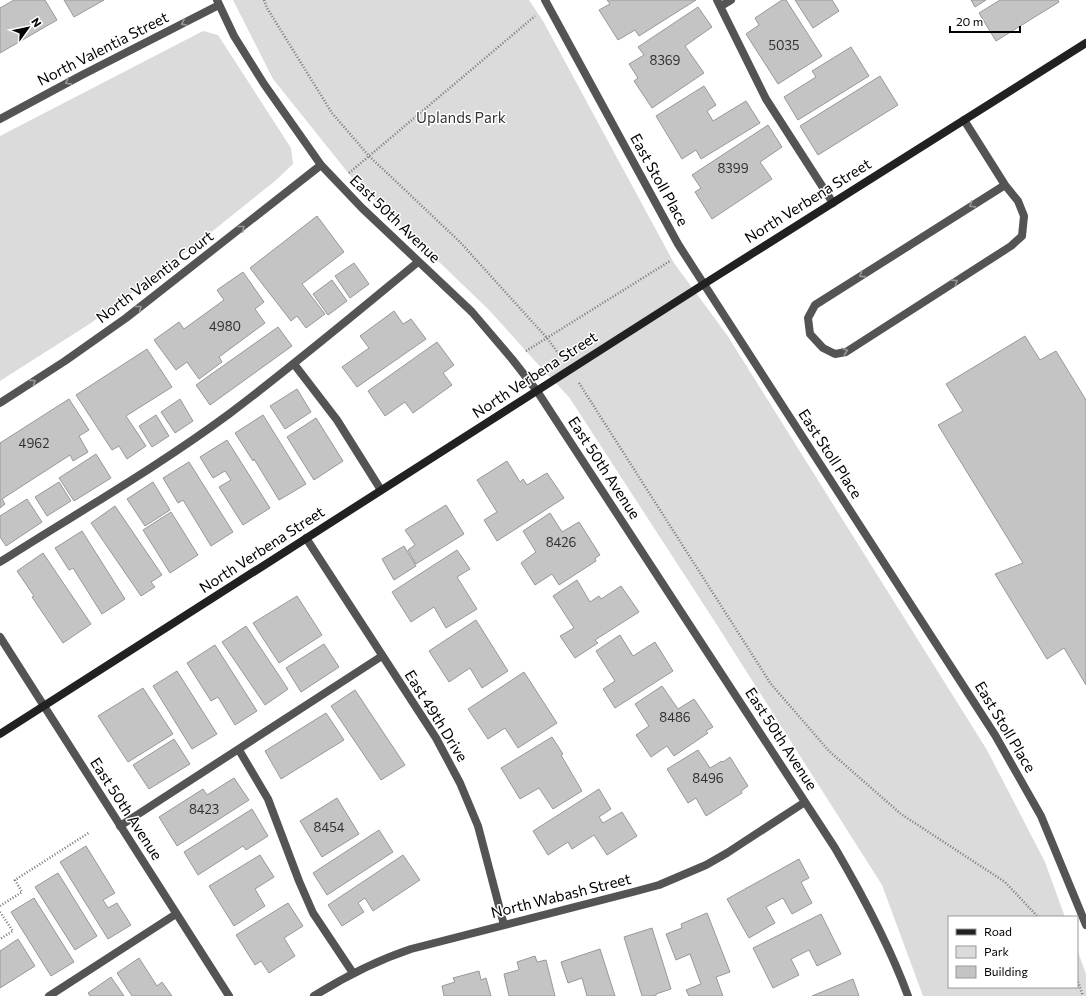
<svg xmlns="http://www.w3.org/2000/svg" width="1086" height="996" font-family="Commissioner,sans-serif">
<rect width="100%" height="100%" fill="#fff"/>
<path fill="#dbdbdb" d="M233 0H529L543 21 674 263 727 335 987 750 1045 862 1065 917H949V987H1077V949L1086 974V996H923L882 885 715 622 569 397 534 360 489 310 353 179 273 79Z
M203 31 218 35 291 148 293 164 275 181 199 242 136 290 91 323 0 381V136Z"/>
<path fill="#c4c4c4" stroke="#989898" d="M14 0H45L57 20 0 53V8Z
M64 0H104L74 17Z
M607 0H696L639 36 635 30 618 40 599 10 610 4Z
M782 0H786L822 56 778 84 746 34 759 25 755 18Z
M795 0H832L839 11 813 28Z
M971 0H986L975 7Z
M1000 0H1058L1059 2 996 41 979 13Z
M698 7 712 27 685 46 704 73 652 108 634 81 638 78 629 64 644 55 638 47Z
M851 47 869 76 798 120 784 97 816 77 812 71Z
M880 76 898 105 818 155 800 126Z
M704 86 716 105 707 111 713 121 746 101 760 123 701 159 696 150 682 159 656 116Z
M768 125 782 147 760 162 772 179 712 219 695 192 701 188 692 175Z
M317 216 344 252 302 284 325 314 306 328 297 316 291 321 250 268Z
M354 263 369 284 350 298 335 276Z
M243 272 264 302 255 309 265 323 219 357 222 362 199 379 187 362 176 370 154 340 179 322 184 329 224 300 217 290Z
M332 280 347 301 328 315 313 294Z
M394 311 403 324 411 319 426 339 357 387 342 367 369 348 360 336Z
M278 327 292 346 210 405 196 385Z
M1025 336 1040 360 1056 351 1086 400V685L1064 648 1047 659 995 574 1023 563 938 425 963 411 946 384Z
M437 342 454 365 443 373 452 385 413 413 405 402 385 416 368 391Z
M147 349 172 387 126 416 146 446 127 459 119 446 112 450 76 395Z
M297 389 311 412 285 429 270 406Z
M69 399 89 430 79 436 88 452 73 461 70 455 2 499 5 504 0 508V443Z
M180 399 193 421 175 433 161 412Z
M156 415 169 436 152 447 139 426Z
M263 415 306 484 279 500 254 459 253 461 235 433Z
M316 418 343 461 314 480 287 437Z
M227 440 270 508 243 525 219 487 231 480 225 471 213 478 200 457Z
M96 454 111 478 74 501 59 478Z
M507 461 520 482 523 479 527 485 547 473 564 498 497 541 484 520 497 512 477 480Z
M189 462 233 532 211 546 183 500 178 503 163 478Z
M59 482 71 501 47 516 35 497Z
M153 482 170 510 145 526 127 499Z
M27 499 42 522 6 546 0 537V516Z
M446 505 464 534 416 564 408 550 415 545 405 530Z
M115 506 162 575 151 582 155 587 141 596 91 523Z
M171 512 198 555 170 573 143 530Z
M550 513 562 532 579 522 600 555 595 558 596 561 559 585 552 574 535 585 521 563 536 552 523 531Z
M82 531 125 599 102 614 73 568 69 570 55 548Z
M404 546 416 566 394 580 382 559Z
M457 550 470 569 457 577 477 609 446 628 434 607 411 622 392 592Z
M43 553 91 624 63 643 32 597 34 596 17 571Z
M577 580 590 602 599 596 601 599 621 586 639 612 595 640 598 643 575 658 560 636 574 628 553 596Z
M297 596 322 635 279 663 253 623Z
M476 620 508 671 482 688 470 668 449 682 429 651Z
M246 626 288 689 265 705 222 642Z
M620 635 633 656 655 642 673 671 615 708 603 689 615 681 596 651Z
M324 644 339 667 301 692 286 668Z
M215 645 257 711 235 725 218 697 211 701 187 663Z
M177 671 217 734 192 749 153 686Z
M524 672 557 723 518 748 505 728 488 739 468 709Z
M662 686 678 709 694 699 713 727 706 731 708 733 674 756 667 746 651 757 636 735 649 726 635 704Z
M143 688 173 734 128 762 98 716Z
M355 690 405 765 381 780 331 706Z
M326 713 344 740 281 779 265 751Z
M552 737 563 754 561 755 582 791 553 809 539 788 520 799 501 768Z
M174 739 190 764 149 789 133 765Z
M698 750 710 768 722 761 723 762 730 757 748 786 741 791 742 793 706 816 696 798 688 803 667 769Z
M234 778 249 800 177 846 159 817 203 789 207 795Z
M599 789 611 809 599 817 603 823 622 812 637 836 607 855 594 835 572 849 568 842 548 855 533 831Z
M337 798 359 834 322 857 300 821Z
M252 809 268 836 246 850 243 846 198 875 184 852Z
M379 830 393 852 327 895 313 873Z
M86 846 115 893 103 900 108 908 117 903 131 925 108 939 60 862Z
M260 855 274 877 255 889 265 906 234 926 209 886Z
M403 855 420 880 373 911 365 898 358 903 364 912 342 926 328 905Z
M799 859 809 878 801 882 812 903 792 914 783 898 766 907 775 923 749 938 727 899Z
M58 873 97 936 75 950 35 887Z
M34 898 74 962 51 976 11 912Z
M288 903 303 926 284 938 295 956 269 973 261 961 255 965 236 935Z
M707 913 730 972 716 977 723 996H689L686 990 701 984 690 954 676 960 666 934 682 928 681 924Z
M821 914 841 954 817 966 809 950 791 959 799 975 773 988 753 948Z
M652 928 671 989 656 994V996H642L624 937Z
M18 939 35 966 0 988V951Z
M600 949 615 996H587L582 978 568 983 561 962Z
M535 956 537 962 546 960 555 996H509L504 974 518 970 519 969 517 962Z
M139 958 157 986 162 982 172 996H132L117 973Z
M479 971 481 980 486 978 491 996H444L442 986 455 982 453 978Z
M111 977 124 996H90L88 993Z
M853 979 859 996H812Z"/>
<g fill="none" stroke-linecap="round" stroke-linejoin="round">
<path stroke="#767676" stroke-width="2.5" stroke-dasharray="1 2" stroke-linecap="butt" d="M264 0 267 8 332 113 369 156 460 242 547 338 561 357
M349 173 535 16
M526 351 670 261
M579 383 771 684 829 751 901 814 1005 882 1038 917
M0 906 22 892 15 880 90 832
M0 912 13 931 0 939
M1077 979 1083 996"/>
<path stroke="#545454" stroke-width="8" d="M717 0 766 99 833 203
M721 6 731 0
M964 120 1005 185 1018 201 1024 216 1022 236 1011 246 846 352 835 354 823 348 810 334 808 318 815 305 1005 185
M294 364 337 420 381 490
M0 562C77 513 156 468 229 414 294 365 356 313 418 262
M239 750 268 799 299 881 313 913 353 973
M120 826 382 656
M49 996 176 914"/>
<path stroke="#545454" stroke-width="8" d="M217 0 234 36 264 84 321 165 362 208 472 312 512 359 537 391 835 848C863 896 889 944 908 996
M545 0 678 244 995 735 1041 816 1086 925
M0 119 82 75 219 5
M0 403 65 361 126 318 321 165
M306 538 436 738 460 783 478 826 504 925
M0 637 229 996
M314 996C346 976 375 961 411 949L633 892 659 885 706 865 727 853 805 802"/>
<path stroke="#212121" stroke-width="8" d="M0 734 704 284 1086 43"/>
</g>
<defs><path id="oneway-chevron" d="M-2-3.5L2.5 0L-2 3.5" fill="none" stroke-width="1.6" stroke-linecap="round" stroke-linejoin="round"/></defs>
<g stroke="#989898">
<use href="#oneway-chevron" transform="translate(184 23) rotate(153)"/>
<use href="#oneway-chevron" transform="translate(68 82) rotate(152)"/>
<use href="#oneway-chevron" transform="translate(972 205) rotate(148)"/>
<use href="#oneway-chevron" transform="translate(242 228) rotate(-38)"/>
<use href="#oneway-chevron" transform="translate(862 275) rotate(148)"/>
<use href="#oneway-chevron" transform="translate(955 282) rotate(-33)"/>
<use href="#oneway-chevron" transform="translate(139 308) rotate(-38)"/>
<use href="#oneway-chevron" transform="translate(845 351) rotate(-18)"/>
<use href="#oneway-chevron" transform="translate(33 382) rotate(-33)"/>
</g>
<g text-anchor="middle" stroke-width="3" stroke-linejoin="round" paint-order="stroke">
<g font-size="13" fill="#313131">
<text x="784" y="50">5035</text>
<text x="665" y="65">8369</text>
<text x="733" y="173">8399</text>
<text x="225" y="331">4980</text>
<text x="34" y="448">4962</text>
<text x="561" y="547">8426</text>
<text x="675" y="722">8486</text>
<text x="708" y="783">8496</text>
<text x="204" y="814">8423</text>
<text x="329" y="832">8454</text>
</g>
<g font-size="15" fill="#000" stroke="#fff">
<text transform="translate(103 49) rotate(-27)" y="5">North Valentia Street</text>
<text transform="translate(659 180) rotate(61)" y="5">East Stoll Place</text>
<text transform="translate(808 201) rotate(-32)" y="5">North Verbena Street</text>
<text transform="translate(395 219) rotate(44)" y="5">East 50th Avenue</text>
<text transform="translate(155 277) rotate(-37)" y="5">North Valentia Court</text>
<text transform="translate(535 375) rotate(-33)" y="5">North Verbena Street</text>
<text transform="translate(830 454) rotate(57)" y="5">East Stoll Place</text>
<text transform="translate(604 468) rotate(57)" y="5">East 50th Avenue</text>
<text transform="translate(262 550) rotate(-33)" y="5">North Verbena Street</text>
<text transform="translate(436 716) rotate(58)" y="5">East 49th Drive</text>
<text transform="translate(1005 727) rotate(59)" y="5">East Stoll Place</text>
<text transform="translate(781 739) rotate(57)" y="5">East 50th Avenue</text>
<text transform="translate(126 809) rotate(57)" y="5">East 50th Avenue</text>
<text transform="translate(561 896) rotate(-14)" y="5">North Wabash Street</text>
</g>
<g font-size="15" fill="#323232" stroke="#fff">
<text x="461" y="123">Uplands Park</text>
</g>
</g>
<rect x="948" y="916" width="130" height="72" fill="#ffffff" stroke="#999999"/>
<rect x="956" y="929" width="20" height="6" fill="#212121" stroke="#999999"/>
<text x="984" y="936" font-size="12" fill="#000000">Road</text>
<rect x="956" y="946" width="20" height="12" fill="#dbdbdb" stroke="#999999"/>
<text x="984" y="956" font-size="12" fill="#000000">Park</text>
<rect x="956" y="966" width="20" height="12" fill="#c4c4c4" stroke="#999999"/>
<text x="984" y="976" font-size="12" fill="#000000">Building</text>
<g transform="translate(28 28) rotate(57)" stroke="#ffffff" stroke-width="3" paint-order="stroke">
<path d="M0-3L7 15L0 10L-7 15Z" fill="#000000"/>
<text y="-6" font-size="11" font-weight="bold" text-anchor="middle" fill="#000000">N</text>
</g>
<path d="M950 26v6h70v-6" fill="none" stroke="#000000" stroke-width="2"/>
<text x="956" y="26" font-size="12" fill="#000000" stroke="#ffffff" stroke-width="3" paint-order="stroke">20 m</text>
</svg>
